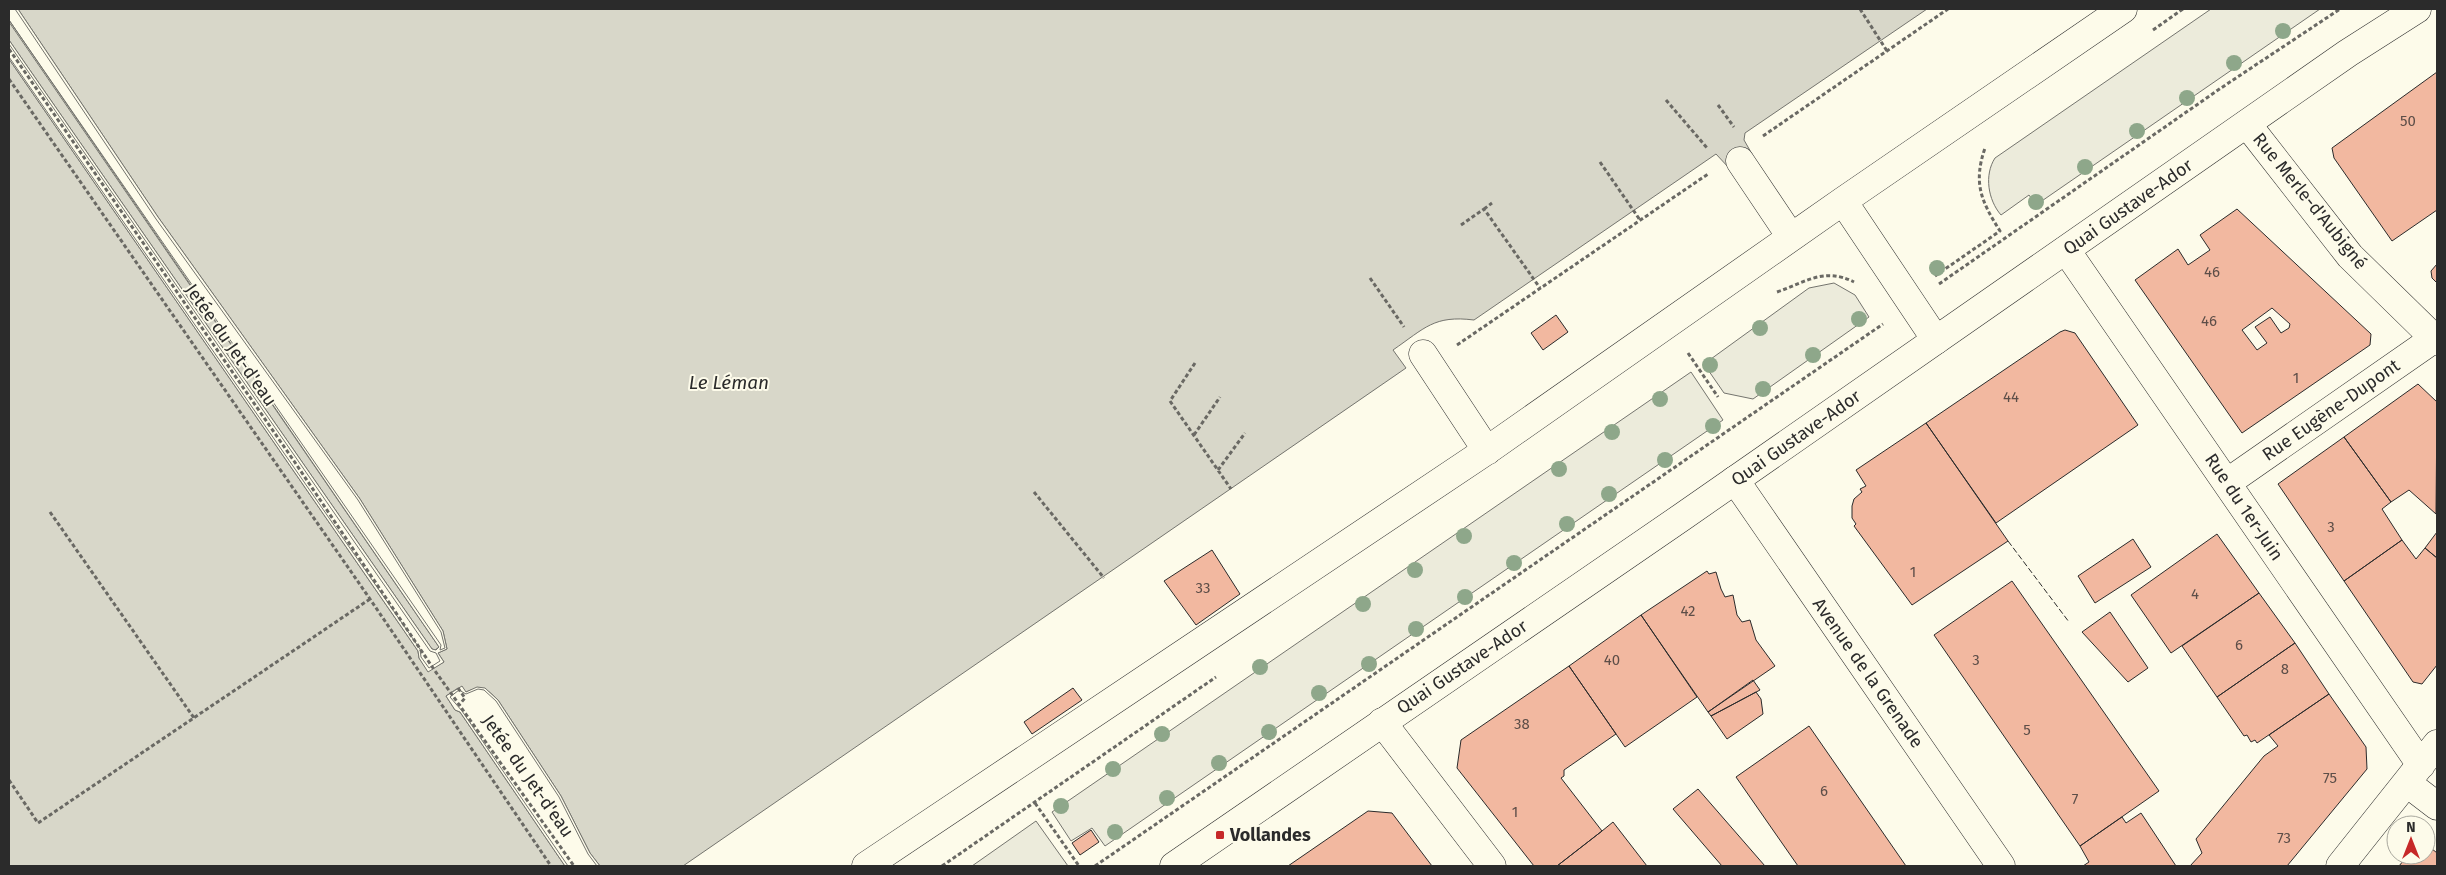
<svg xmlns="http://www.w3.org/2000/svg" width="2446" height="875" font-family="'Fira Sans',sans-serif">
<rect width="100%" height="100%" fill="#fdfbea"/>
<path fill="#ecebdb" stroke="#74746e" d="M2211 9H2320L2036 205 2029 195 2001 215C1988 200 1984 175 1995 158Z
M1834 283 1855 295 1869 317 1753 399 1724 393 1704 364 1809 288Z
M1691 372 1723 420 1105 846 1092 828 1071 841 1052 812Z
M1036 821 1068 866H972Z"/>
<path fill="#d8d7c9" stroke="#74746e" d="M18 9H1927L1745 133 1744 140 1752 154 1729 168 1716 154 1474 320C1434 315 1425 328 1393 350L1406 368 683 866H600L590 853 561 796 498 700C486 688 482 685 466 692L458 688 446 696 455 710 460 712 565 866H9V59L418 651 419 658 428 671 444 662 438 653 447 649 443 631 360 499 158 217Z
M9 22 439 647 435 650 432 649 9 40Z"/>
<path fill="#fdfbea" stroke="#74746e" d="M15 9H18L158 217 360 499 443 631 447 649 438 653 444 662 428 672 419 658 418 651 9 59V57L420 649 421 657 429 668 440 661 436 653 430 651 9 44V40L432 649 436 650 439 647 9 20 441 645 440 650 445 648 441 632 358 500 156 219Z
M462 686 466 692 477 687 485 688 498 700 561 796 590 853 600 866H597L588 854 559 797 496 701 484 690 478 689 466 694 459 690 450 697 462 711 568 866H565L460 712 455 710 446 696Z"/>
<path fill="#f2b8a0" stroke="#2b2b2b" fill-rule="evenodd" d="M2437 72V210L2392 241 2334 158 2332 148Z
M2237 209 2371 334 2370 345 2242 433 2135 280 2178 249 2188 265 2210 250 2200 235ZM2272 308 2290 324 2289 328 2281 333 2270 317 2255 327 2267 343 2257 350 2242 330Z
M2437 264V283L2432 278 2431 271Z
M1556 315 1568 332 1543 350 1531 333Z
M2065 330 2075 333 2077 336 2138 425 1996 523 1926 423 2060 332Z
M2418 384 2437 402 2436 514 2409 490 2391 502 2344 437Z
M1926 423 2008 541 1912 605 1854 526 1856 524 1852 518V506L1854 499 1862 492 1860 489 1866 486 1856 470Z
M2344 437 2391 502 2382 509 2402 540 2344 581 2278 484Z
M2437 532V558L2425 548Z
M2217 534 2259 593 2171 653 2131 595Z
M2133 539 2151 567 2095 603 2078 576Z
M2402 540 2416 559 2425 548 2437 558V665L2422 684 2413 682 2344 581Z
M1212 550 1240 594 1196 625 1164 581Z
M1707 571 1709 574 1716 572 1721 589 1725 597 1733 595 1737 615 1742 622 1750 620 1756 640 1775 666 1708 712 1641 615Z
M2012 581 2159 791 2080 846 1934 635Z
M2259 593 2295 643 2217 697 2182 646Z
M2110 612 2148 668 2128 682 2082 632Z
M1641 615 1697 697 1625 747 1569 666Z
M2295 643 2329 694 2257 743 2255 740 2251 742 2247 735 2244 736 2217 697Z
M1569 666 1616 734 1564 770V776L1561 778 1602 831 1557 866H1534L1457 768 1461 740Z
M1753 680 1760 690 1711 716 1708 712Z
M1073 688 1082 700 1032 734 1024 722Z
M1756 692 1761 699 1763 714 1727 739 1711 716Z
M2329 694 2366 747 2367 769 2287 866H2190L2202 853 2196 839 2264 756 2278 746 2269 735Z
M1809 726 1906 866H1798L1736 777Z
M1698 789 1765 866H1722L1673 809Z
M1368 811 1392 813 1432 866H1288Z
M2141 813 2176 866H2083L2089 862 2080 846 2122 817 2126 823Z
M1613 822 1647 866H1557L1602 831Z
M1091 830 1099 842 1080 855 1072 843Z
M2426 848H2431L2437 853V866H2399L2408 855H2426Z"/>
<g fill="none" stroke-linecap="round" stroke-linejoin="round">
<defs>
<path id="minor" d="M2247 124 2350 256 2437 341
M1740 161 1791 237
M1843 201 1936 340
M2066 250 2421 765
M1423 354 1487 451
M1735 480 2001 866
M2228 482 2435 338
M1382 722 1492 866
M2407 783 2437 806
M866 866 1492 447 1843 201 2123 9
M2340 866 2437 744"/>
<path id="major" d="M1174 866 1682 517 2348 53 2417 9"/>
</defs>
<use href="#minor" stroke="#2b2b2b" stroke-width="29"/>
<use href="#major" stroke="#2b2b2b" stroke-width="29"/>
<path stroke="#6a6964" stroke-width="3" stroke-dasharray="4 2.5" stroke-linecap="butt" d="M1860 9 1887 51
M2153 30 2183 9
M9 49 294 461 433 668 574 866
M9 79 370 599 551 866
M1666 100 1708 149
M1718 105 1734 127
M1763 136 1948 9
M1600 162 1640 220
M1484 209 1492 203
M1461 225 1484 209 1540 288
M1935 276 2000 231C1981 201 1973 183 1985 148
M1370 278 1404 327
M1939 284 2221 88 2340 9
M1777 292C1806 282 1824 267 1854 282
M1457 345 1708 174
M1688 353 1718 397
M1195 363 1170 401 1231 489
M1194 435 1220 397
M1218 470 1245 433
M1034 492 1104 578
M50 512 194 718
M458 688 465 698 459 705
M9 780 38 823 370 599
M1035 803 1079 866
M942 866 1216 677
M1095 866 1883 324"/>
<use href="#minor" stroke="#fdfbea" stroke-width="28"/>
<use href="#major" stroke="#fdfbea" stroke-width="28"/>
<path stroke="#2b2b2b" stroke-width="1" stroke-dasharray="6 2.5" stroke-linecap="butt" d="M2008 541 2069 622"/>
</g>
<g fill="#8ea78a">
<circle cx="2283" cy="31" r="8"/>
<circle cx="2234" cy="63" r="8"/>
<circle cx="2187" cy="98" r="8"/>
<circle cx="2137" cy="131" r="8"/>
<circle cx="2085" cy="167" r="8"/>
<circle cx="2036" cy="202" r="8"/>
<circle cx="1937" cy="268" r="8"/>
<circle cx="1859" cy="319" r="8"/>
<circle cx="1760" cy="328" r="8"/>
<circle cx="1813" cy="355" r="8"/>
<circle cx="1710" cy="365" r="8"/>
<circle cx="1763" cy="389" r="8"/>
<circle cx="1660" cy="399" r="8"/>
<circle cx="1713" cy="426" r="8"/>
<circle cx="1612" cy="432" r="8"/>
<circle cx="1665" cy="460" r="8"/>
<circle cx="1559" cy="469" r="8"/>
<circle cx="1609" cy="494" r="8"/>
<circle cx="1567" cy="524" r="8"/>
<circle cx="1464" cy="536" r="8"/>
<circle cx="1514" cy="563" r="8"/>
<circle cx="1415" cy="570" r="8"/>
<circle cx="1465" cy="597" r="8"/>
<circle cx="1363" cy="604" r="8"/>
<circle cx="1416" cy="629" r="8"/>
<circle cx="1369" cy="664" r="8"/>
<circle cx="1260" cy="667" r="8"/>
<circle cx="1319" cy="693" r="8"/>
<circle cx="1269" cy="732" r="8"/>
<circle cx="1162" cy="734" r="8"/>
<circle cx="1219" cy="763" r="8"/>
<circle cx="1113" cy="769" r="8"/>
<circle cx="1167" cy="798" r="8"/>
<circle cx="1061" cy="806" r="8"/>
<circle cx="1115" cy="832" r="8"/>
</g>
<rect fill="#c62828" stroke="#fdfbea" stroke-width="2" x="1215" y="830" width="10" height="10" rx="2.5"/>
<g text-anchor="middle" stroke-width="4" stroke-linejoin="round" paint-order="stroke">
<g font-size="15" fill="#5d4e48">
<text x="2408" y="126">50</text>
<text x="2212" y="277">46</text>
<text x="2209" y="326">46</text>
<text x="2296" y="383">1</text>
<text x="2011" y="402">44</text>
<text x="2331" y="532">3</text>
<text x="1913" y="577">1</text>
<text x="1203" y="593">33</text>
<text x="2195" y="599">4</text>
<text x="1688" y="616">42</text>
<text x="2239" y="650">6</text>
<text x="1612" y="665">40</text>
<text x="1976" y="665">3</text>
<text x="2285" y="674">8</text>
<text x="1522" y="729">38</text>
<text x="2027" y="735">5</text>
<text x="2330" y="783">75</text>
<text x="1824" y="796">6</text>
<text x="2075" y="804">7</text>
<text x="1515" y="817">1</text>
<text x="2284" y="843">73</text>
</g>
<g font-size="18" fill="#2b2b2b" stroke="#fdfbea">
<text transform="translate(2310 201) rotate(51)" y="6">Rue Merle-d'Aubigné</text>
<text transform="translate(2128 207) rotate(-35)" y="6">Quai Gustave-Ador</text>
<text transform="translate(231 345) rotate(55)" y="6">Jetée du Jet-d'eau</text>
<text transform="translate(2331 410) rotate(-35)" y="6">Rue Eugène-Dupont</text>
<text transform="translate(1796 438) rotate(-35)" y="6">Quai Gustave-Ador</text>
<text transform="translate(2244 507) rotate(56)" y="6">Rue du 1er-Juin</text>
<text transform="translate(1462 667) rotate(-34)" y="6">Quai Gustave-Ador</text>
<text transform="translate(1868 673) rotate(55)" y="6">Avenue de la Grenade</text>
<text transform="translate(528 776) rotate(55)" y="6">Jetée du Jet-d'eau</text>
</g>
<g font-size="18" font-weight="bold" fill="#2b2b2b" stroke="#fdfbea" text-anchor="start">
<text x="1230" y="841">Vollandes</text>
</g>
<g font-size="19" font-style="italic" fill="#2b2b2b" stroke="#fdfbea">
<text x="729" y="389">Le Léman</text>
</g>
</g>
<rect width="2446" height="875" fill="none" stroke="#2b2b2b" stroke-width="20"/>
<g transform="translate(2411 840)"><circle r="24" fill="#fdfbea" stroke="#a9a89e"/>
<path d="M0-4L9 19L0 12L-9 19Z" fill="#c62828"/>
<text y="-8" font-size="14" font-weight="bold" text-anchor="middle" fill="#2b2b2b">N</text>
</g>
</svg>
